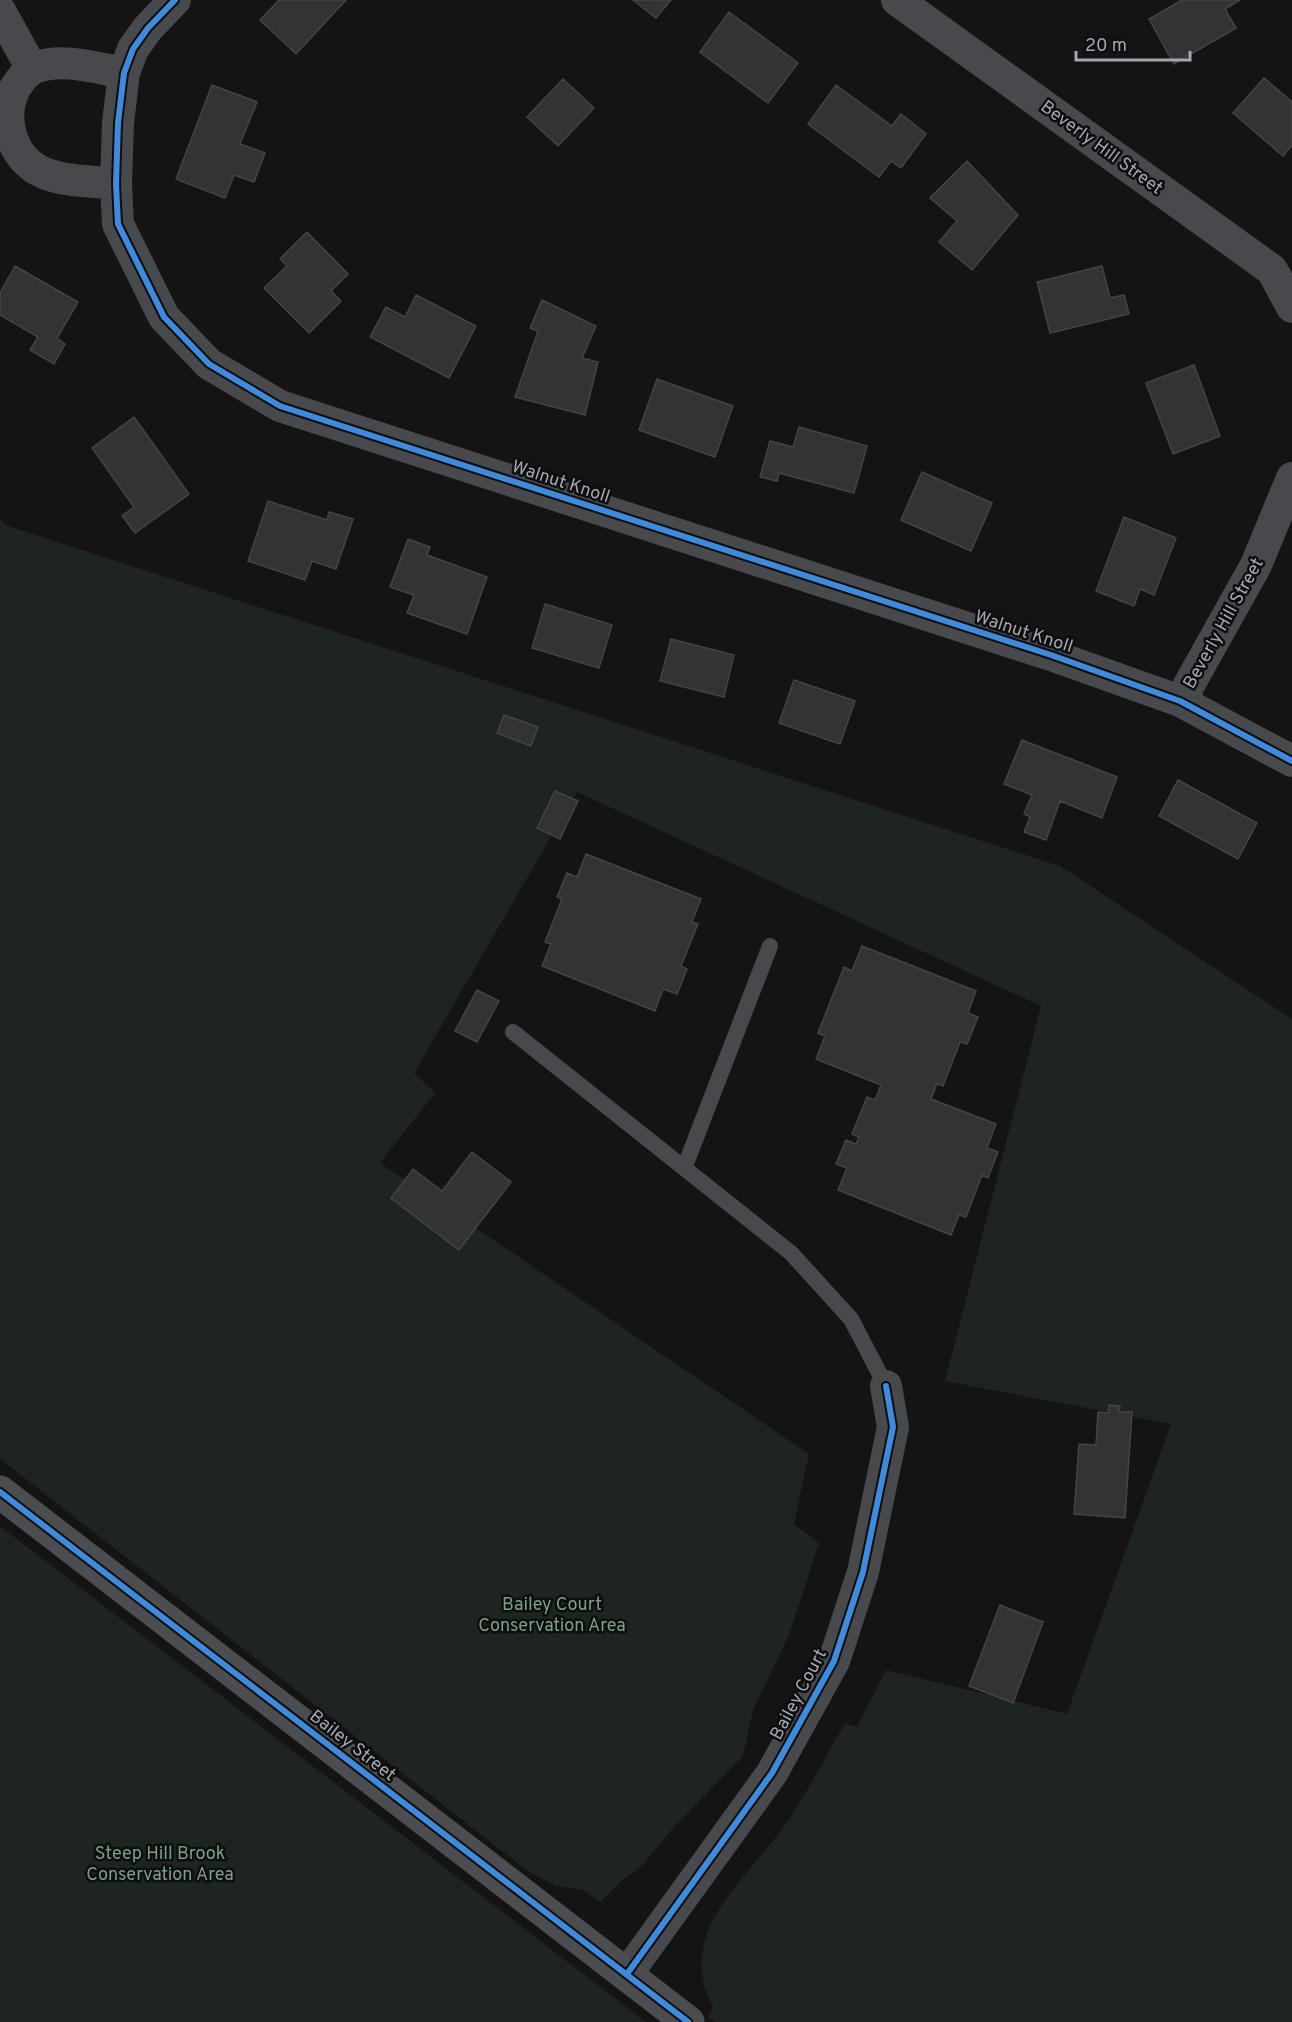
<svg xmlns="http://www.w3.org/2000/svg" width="1292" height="2022" font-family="Overpass,sans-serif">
<rect width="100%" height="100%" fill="#141414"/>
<path fill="#1e241f" d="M0 517 5 525 1060 866 1292 1019V2022H715L708 2017 713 2007C701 1985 698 1961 706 1937 719 1897 761 1859 785 1825 807 1792 826 1757 845 1723L857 1727 886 1670 1067 1714 1171 1424 945 1381 1041 1006 577 792 414 1073 435 1093 380 1163 809 1454 794 1524 819 1543 789 1635 753 1710 743 1756 672 1829 642 1866 622 1880 600 1902 583 1890 556 1886 529 1872 0 1459Z
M0 1526 646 2022H0Z"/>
<path fill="#333335" stroke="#424448" stroke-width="1.5" d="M279 0H346L296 54 260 20Z
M633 0H671L656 18Z
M1182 0H1240L1225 9 1236 28 1174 64 1149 19Z
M729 12 798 63 768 103 700 52Z
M1264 78 1292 102V145L1283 156 1233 113Z
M563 79 594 108 558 146 527 117Z
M212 85 257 102 240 144 265 153 254 182 234 175 225 198 176 179Z
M836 85 892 126 901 114 926 134 901 168 891 161 879 177 808 124Z
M967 161 1018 215 972 270 939 242 957 221 930 198Z
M307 232 348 274 331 291 341 301 309 333 264 288 287 266 280 259Z
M15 266 78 302 57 338 65 344 54 364 30 350 38 337 0 315V293Z
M1102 266 1110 298 1124 295 1129 314 1050 333 1037 282Z
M416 295 476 326 449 378 370 337 386 307 405 317Z
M542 300 596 326 582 358 598 362 585 415 515 397 538 331 530 328Z
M1194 365 1220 436 1173 454 1146 383Z
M657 379 733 406 715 457 639 430Z
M134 417 189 494 135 533 122 516 134 507 92 448Z
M799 427 867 446 854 493 779 473 777 481 760 477 770 441 793 447Z
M922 472 992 503 971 551 901 520Z
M268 501 327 520 329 512 353 519 336 569 312 561 305 580 248 561Z
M1124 517 1176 538 1154 595 1140 589 1134 606 1096 591Z
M408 539 430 547 427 555 487 577 467 634 407 613 414 595 390 587Z
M545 604 612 625 599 668 532 648Z
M671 639 734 655 724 697 660 681Z
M794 680 855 701 840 744 779 723Z
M504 715 538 727 531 746 497 733Z
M1022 740 1117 777 1102 818 1060 801 1046 840 1024 832 1030 817 1024 814 1032 795 1004 784Z
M1178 780 1257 823 1238 859 1159 816Z
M555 791 578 801 560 839 537 828Z
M586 854 701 899 692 922 698 924 681 966 687 969 677 994 663 989 655 1011 542 966 551 944 545 942 562 899 557 897 567 873 577 877Z
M862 946 976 991 968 1013 978 1017 967 1044 960 1042 943 1086 937 1083 931 1099 996 1124 987 1148 998 1152 988 1178 982 1175 966 1217 959 1215 951 1235 838 1190 847 1168 836 1164 846 1140 856 1144 859 1137 852 1134 867 1097 875 1100 881 1085 816 1059 825 1036 818 1033 844 967 852 971Z
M477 990 499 1001 477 1042 455 1031Z
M472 1152 511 1182 459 1250 391 1198 413 1169 442 1191Z
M1109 1405 1120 1406 1119 1412H1132L1125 1518 1074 1514 1079 1444 1096 1445 1098 1412 1108 1413Z
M1000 1605 1043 1622 1013 1703 969 1686Z"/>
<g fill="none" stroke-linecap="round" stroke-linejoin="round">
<path stroke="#48494d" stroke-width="16" d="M513 1032 791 1253 851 1319 886 1386
M685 1166 770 946"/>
<path stroke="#48494d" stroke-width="32" d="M175 0 148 28 133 49 124 73 118 123 116 184 118 224 164 317 209 364 280 406 1051 655 1180 701 1292 761
M897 0 1272 270 1292 307
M0 11 32 69
M116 184C93 181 65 182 44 173 11 159 0 118 15 88 20 80 26 72 34 68 62 57 96 68 124 73
M1180 701 1256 565 1292 478
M627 1974 772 1773 834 1661 863 1572 893 1427 886 1386"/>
<path stroke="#4c4d51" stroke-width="33" d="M0 1492 688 2022"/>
<defs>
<path id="cycleway" d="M175 0 148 28 133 49 124 73 118 123 116 184 118 224 164 317 209 364 280 406 1051 655 1180 701 1292 761
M0 1492 688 2022
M627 1974 772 1773 834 1661 863 1572 893 1427 886 1386"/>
</defs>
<use href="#cycleway" stroke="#0e0e10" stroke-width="10"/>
<use href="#cycleway" stroke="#408adc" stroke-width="6"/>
</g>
<g text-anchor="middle" stroke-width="5" stroke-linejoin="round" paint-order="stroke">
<g font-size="18" fill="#a4a8b5" stroke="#0e0e10">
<text transform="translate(1102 147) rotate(36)" y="6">Beverly Hill Street</text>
<text transform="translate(561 481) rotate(18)" y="6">Walnut Knoll</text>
<text transform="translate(1223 623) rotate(-61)" y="6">Beverly Hill Street</text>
<text transform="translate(1024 631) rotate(18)" y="6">Walnut Knoll</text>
<text transform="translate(798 1694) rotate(-62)" y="6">Bailey Court</text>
<text transform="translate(353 1745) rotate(38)" y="6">Bailey Street</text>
</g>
<g font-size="18" fill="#7ba082" stroke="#0e0e10">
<text x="552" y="1610">Bailey Court<tspan x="552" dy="21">Conservation Area</tspan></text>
<text x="160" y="1859">Steep Hill Brook<tspan x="160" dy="21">Conservation Area</tspan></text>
</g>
</g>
<path d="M1076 51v9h114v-9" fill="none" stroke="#a4a8b5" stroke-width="3"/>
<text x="1085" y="51" font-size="18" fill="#a4a8b5" stroke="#0e0e10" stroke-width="4.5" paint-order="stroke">20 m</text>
</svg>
